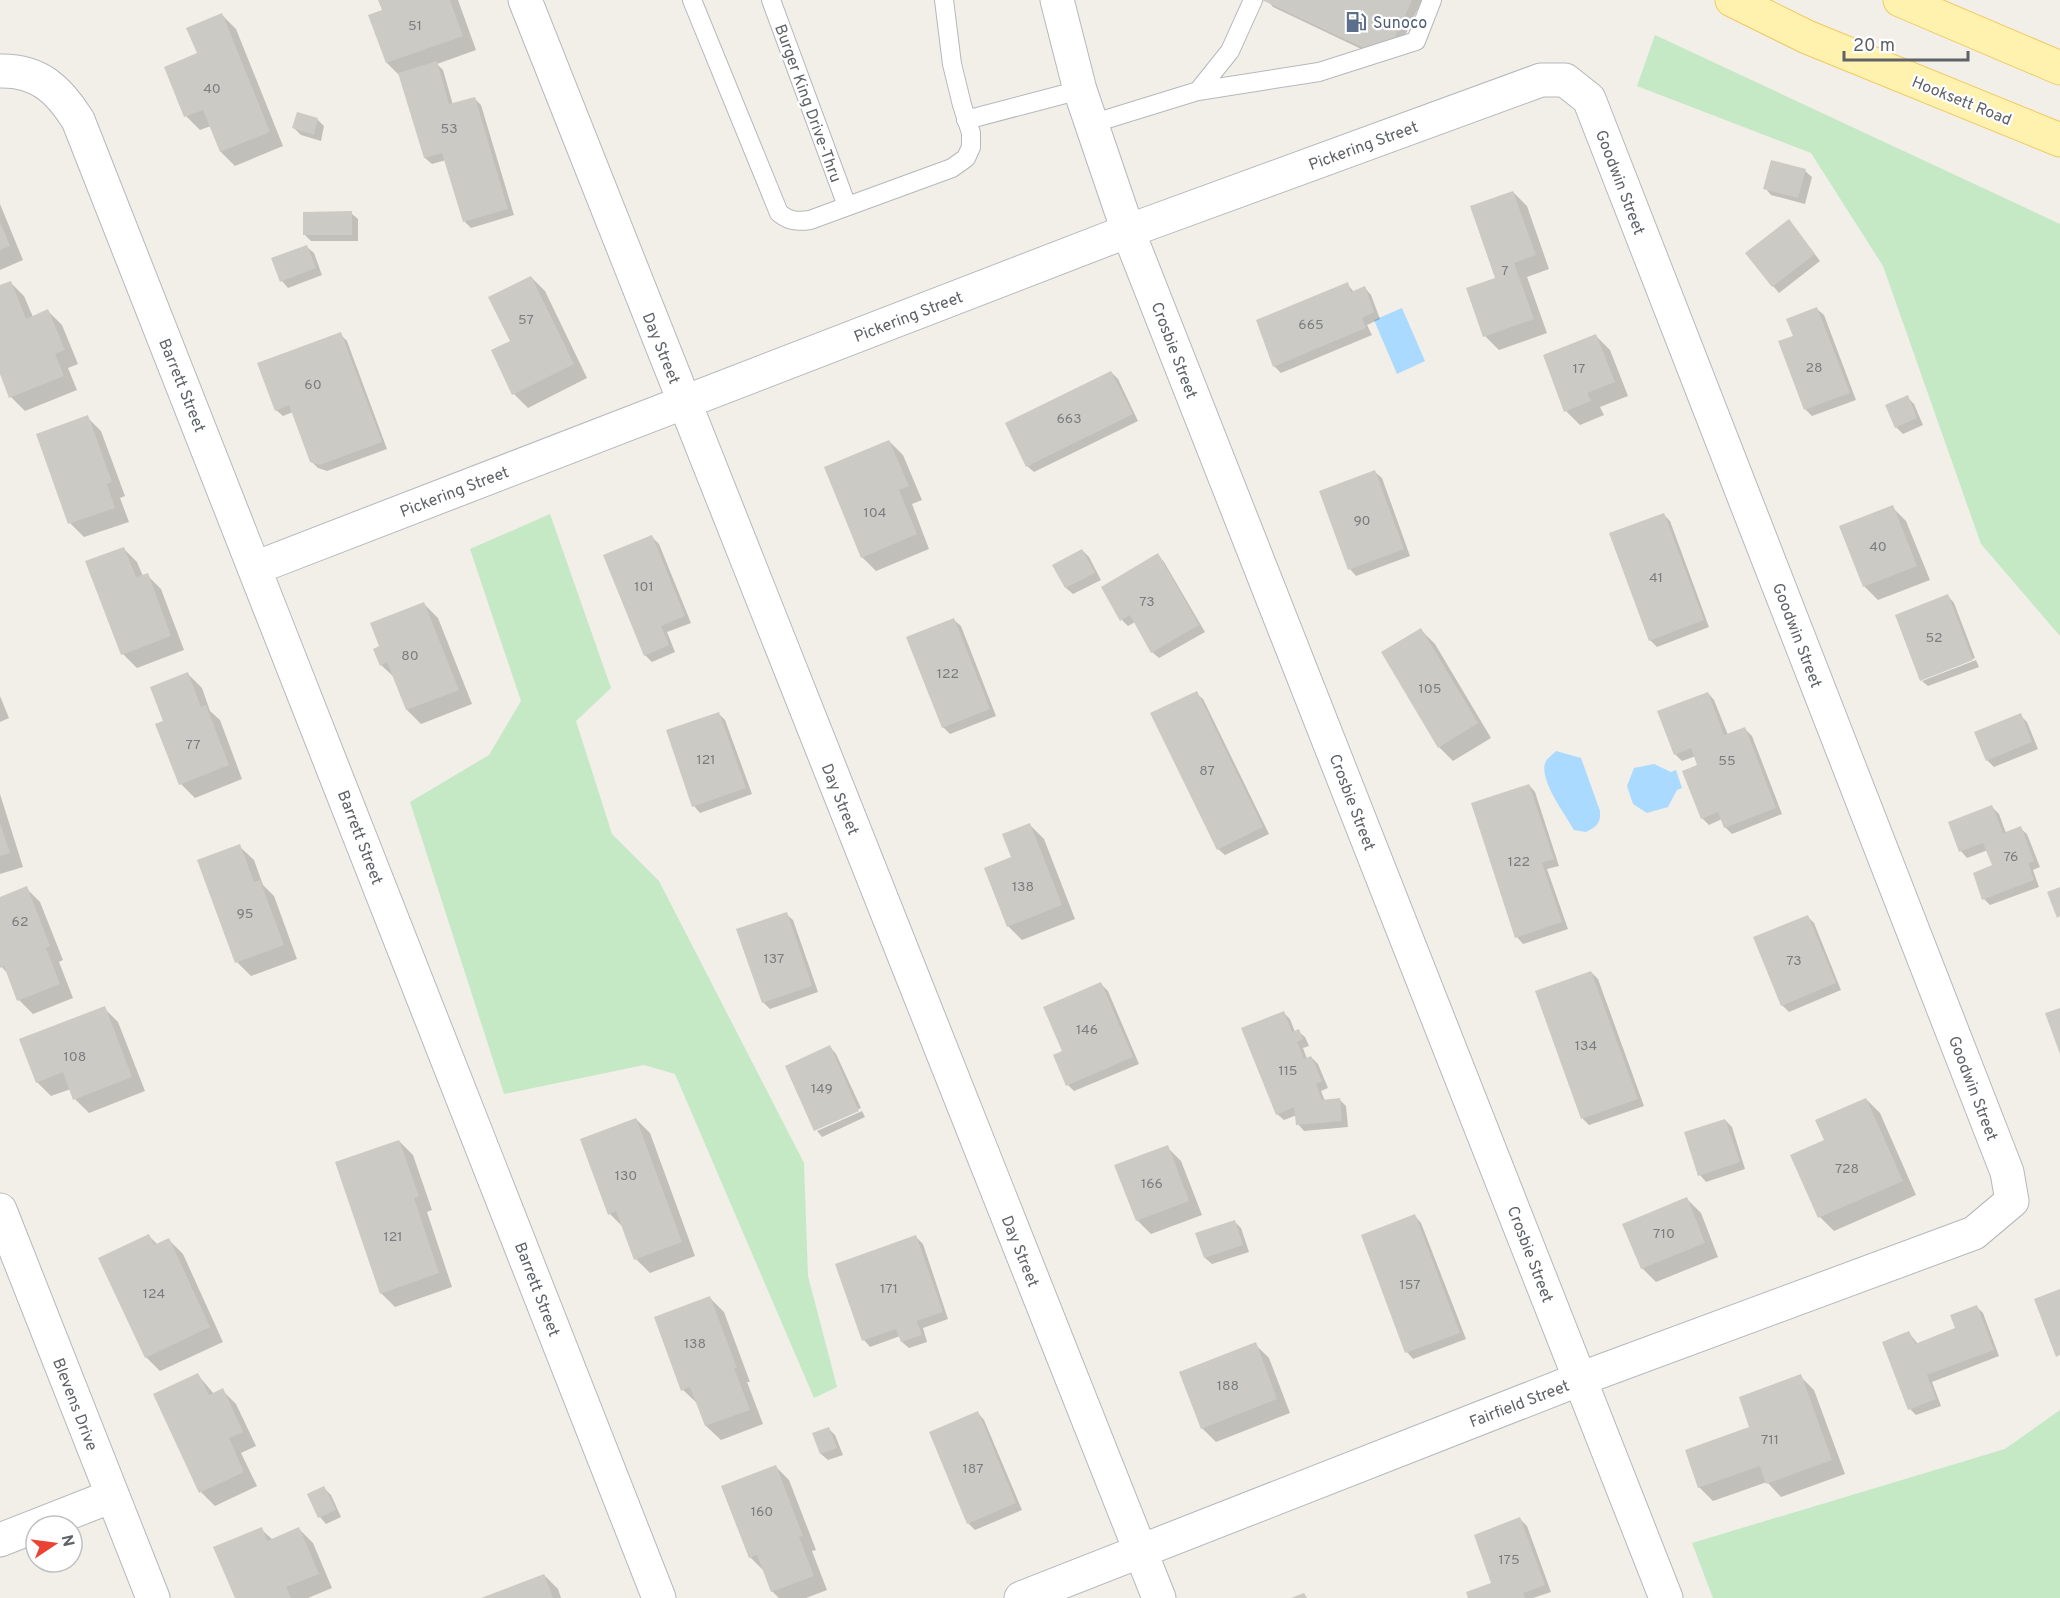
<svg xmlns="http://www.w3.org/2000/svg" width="2060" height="1598" font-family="Overpass,sans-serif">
<rect width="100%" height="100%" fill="#f1efe8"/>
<path fill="#c5e8c5" d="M1655 35 2060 224V636L1981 544 1883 266 1811 153 1637 86Z
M550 514 611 688 576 721 612 834 659 881 804 1163 808 1276 837 1387 814 1398 675 1074 644 1065 504 1094 410 802 489 755 521 701 470 549Z
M2060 1410V1598H1713L1692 1543 2005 1449Z"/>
<path fill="#aadaff" d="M1402 308 1425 361 1397 374 1374 320Z
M1556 751 1581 758 1600 811C1601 824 1596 827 1586 832L1574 830C1566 815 1537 778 1546 761 1548 758 1553 754 1556 751Z
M1654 764 1671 772 1676 770 1682 788 1677 790 1668 807 1647 813 1633 804 1627 786 1634 768Z"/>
<path fill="#0003" d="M380 0H458L476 50 437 64 443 70 453 105 474 98 481 105 514 215 471 228 465 222 446 160 432 164 425 158 401 77 387 63 384 11Z
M1267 0H1422L1398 50 1378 57 1273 7Z
M222 15 236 29 283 146 235 166 221 152 211 126 200 130 186 116 199 54Z
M318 120 324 126 321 141 301 135 294 128Z
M1805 171 1812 177 1805 204 1771 195 1765 188Z
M1513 192 1527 206 1549 269 1527 277 1547 333 1499 350 1485 336Z
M0 204 23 260 0 270Z
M351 213 358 219V241H311L304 234Z
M1795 228 1820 261 1779 293 1773 286Z
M307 247 314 253 322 275 288 288 282 281Z
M531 277 545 291 587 378 528 408 514 394 512 342Z
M10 282 24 296 33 317 48 311 62 325 78 364 68 368 77 390 25 411 11 397 0 370V287Z
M1347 284 1355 293 1365 288 1371 295 1380 319 1367 325 1372 335 1281 373 1274 366Z
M1817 309 1824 315 1856 400 1812 416 1806 410 1780 342 1795 337Z
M340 334 347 341 387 449 327 471 318 468 311 461 293 412 283 416 276 410Z
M1596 336 1610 350 1628 396 1600 407 1604 415 1580 425 1566 411Z
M1111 372 1118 379 1138 421 1034 472 1027 466Z
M1907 397 1914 404 1923 425 1903 434 1896 427Z
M87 417 101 431 125 496 120 498 129 522 84 537 70 523Z
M889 441 903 455 922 500 912 504 929 549 876 571 862 557Z
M1375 472 1382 478 1410 556 1356 576 1350 569Z
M1892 507 1906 521 1930 580 1878 600 1864 586Z
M1664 515 1670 521 1709 627 1657 647 1650 640Z
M652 537 659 544 691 623 667 632 675 652 652 662 645 655Z
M123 548 137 562 143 576 147 575 161 589 184 650 137 668 123 654Z
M1082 550 1089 557 1101 580 1073 594 1066 588Z
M1158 555 1164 562 1205 632 1159 658 1152 652 1135 622 1128 626 1122 620Z
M1948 596 1954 603 1975 658 1922 678V681L1921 680Z
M424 604 438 618 472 704 421 724 407 710 395 678 381 665V647Z
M954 620 961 626 996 716 950 734 943 727 908 638Z
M1421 630 1435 644 1491 738 1453 761 1439 747Z
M1976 660 1979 667 1928 686 1922 681Z
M188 674 202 688 210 711 220 720 242 779 195 798 181 784 165 722Z
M1196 693 1203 699 1269 834 1225 855 1218 849Z
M1708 693 1714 700 1728 735 1745 729 1752 736 1782 814 1732 834 1725 827 1722 819 1709 825 1702 818 1699 765 1696 756 1682 761 1675 754Z
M0 696 9 718 0 722Z
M719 714 725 720 752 794 700 813 694 806Z
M2020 715 2027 722 2038 749 1994 767 1987 760Z
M1529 785 1535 792 1559 866 1547 869 1568 929 1523 944 1517 937Z
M0 794 23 867 0 874Z
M1992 807 1999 814 2006 833 2020 828 2027 834 2040 867 2033 870 2039 887 1990 905 1984 899 1994 866 1988 850 1967 858 1961 851Z
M1030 825 1044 839 1075 919 1022 940 1008 926 1013 858Z
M239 846 254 860 263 885 274 896 297 959 251 976 237 962Z
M26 888 40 902 63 960 59 962 73 998 33 1014 19 1000 9 975 0 965V898Z
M786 914 793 920 818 992 770 1009 763 1002Z
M1807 916 1814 923 1841 990 1789 1012 1782 1005Z
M1591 972 1598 979 1644 1106 1589 1125 1583 1119 1537 992Z
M1101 984 1108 991 1139 1064 1074 1091 1068 1085 1064 1052Z
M104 1008 118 1022 145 1091 89 1113 75 1099 71 1089 51 1096 37 1082Z
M1283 1012 1290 1019 1295 1032 1298 1031 1305 1037 1309 1046 1303 1048 1307 1059 1311 1057 1318 1064 1328 1088 1321 1091 1325 1101 1340 1100 1346 1106 1348 1127 1304 1131 1298 1124 1297 1115 1284 1120 1277 1114Z
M830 1047 836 1054 861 1108 816 1128V1131V1130Z
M1866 1099 1880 1113 1916 1195 1834 1231 1820 1217 1792 1155 1826 1141Z
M862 1111 865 1117 822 1137 817 1131Z
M636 1119 650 1133 695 1256 650 1273 636 1259 624 1228 610 1214Z
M1725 1120 1732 1127 1745 1169 1706 1182 1700 1175Z
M399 1141 413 1155 432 1210 427 1212 452 1287 395 1307 381 1293Z
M1167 1147 1181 1161 1202 1215 1151 1234 1137 1220Z
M1687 1199 1701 1213 1718 1257 1656 1282 1642 1268Z
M1415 1216 1421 1223 1466 1339 1413 1359 1407 1352Z
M1234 1221 1241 1228 1249 1252 1212 1264 1205 1258Z
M149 1236 158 1245 169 1240 183 1254 223 1342 160 1371 146 1357Z
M916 1237 923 1244 948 1319 923 1328 927 1342 909 1348 902 1342 900 1336 870 1347 864 1340Z
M710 1298 724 1312 750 1382H747L763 1424 721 1440 706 1426 698 1404 683 1390Z
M1977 1307 1983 1313 1999 1356 1932 1382 1941 1406 1916 1415 1910 1409 1909 1333 1918 1344 1957 1329Z
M1255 1344 1269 1358 1290 1413 1216 1442 1202 1428Z
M198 1375 214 1394 222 1390 236 1404 256 1446 241 1453 257 1486 215 1506 201 1492Z
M1800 1376 1814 1390 1845 1474 1781 1497 1767 1482 1713 1501 1699 1487Z
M978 1413 984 1420 1022 1510 975 1530 968 1523Z
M829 1429 835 1435 843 1455 828 1460 821 1454 814 1434Z
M775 1466 789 1480 816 1550 812 1551 827 1590 806 1598H779L772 1591 765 1572 750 1557Z
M324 1488 331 1495 341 1517 326 1524 320 1517 309 1495Z
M1520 1519 1527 1526 1551 1592 1533 1598H1470L1493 1584Z
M261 1529 273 1540 299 1529 313 1543 332 1588 308 1598H236Z
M544 1575 558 1589 561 1598H485Z"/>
<path fill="#cccac5" d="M378 0H450L463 36 386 63 368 15 382 10Z
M1262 0H1412L1392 44 1370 51Z
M222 13 270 132 220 152 203 110 184 117 164 67 197 53 186 28Z
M437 61 449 104 475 97 508 209 463 222 442 153 424 158 398 73Z
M297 112 318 118 314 135 292 128Z
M1771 160 1806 169 1798 198 1763 189Z
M1513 191 1536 255 1514 263 1534 319 1483 337 1466 288 1495 278 1470 206Z
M352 211V235H303V212Z
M1789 219 1815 254 1772 287 1745 253Z
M0 222 10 246 0 250Z
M307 245 316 268 280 282 271 258Z
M531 276 574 364 512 395 491 350 510 341 488 297Z
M11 281 26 319 48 309 65 350 55 354 64 376 9 398 0 374V285Z
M1348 282 1351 292 1365 286 1374 312 1362 318 1366 328 1273 367 1256 320Z
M1817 307 1850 393 1804 410 1778 341 1793 336 1786 319Z
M341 332 382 442 320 465 310 462 289 405 275 411 257 363Z
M1596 334 1615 382 1587 393 1591 401 1564 412 1543 355Z
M1111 371 1133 414 1026 467 1005 423Z
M1908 395 1917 418 1895 428 1885 405Z
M88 415 112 482 107 484 115 508 68 524 36 434Z
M889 440 909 486 899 490 917 534 861 558 824 467Z
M1375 470 1404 549 1348 570 1319 491Z
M1893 505 1917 566 1863 587 1839 526Z
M1664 513 1704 620 1649 641 1609 533Z
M652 535 685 616 661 626 669 645 644 656 603 555Z
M124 547 136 577 148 573 171 636 121 655 85 561Z
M1082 549 1095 573 1065 588 1052 565Z
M1158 553 1199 625 1151 653 1130 615 1120 621 1101 587Z
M1948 594 1973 660 1920 681 1895 615Z
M424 602 459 690 406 710 387 662 380 666 373 649 379 646 370 623Z
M954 618 990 709 942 728 906 637Z
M1421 628 1478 723 1438 748 1381 652Z
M188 672 201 707 206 705 229 765 179 785 155 724 163 721 150 687Z
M1197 691 1263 827 1217 850 1150 713Z
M1708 692 1724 735 1745 727 1776 808 1724 828 1718 812 1701 819 1682 771 1697 765 1691 748 1674 755 1657 711Z
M719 712 746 788 692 807 666 730Z
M2021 713 2032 742 1986 761 1974 732Z
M1529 784 1554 859 1542 863 1562 922 1515 938 1471 803Z
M1992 805 2003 833 2021 826 2034 861 2028 863 2034 880 1982 900 1973 873 1992 865 1983 843 1959 852 1948 822Z
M0 823 10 853 0 856Z
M1030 823 1062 905 1007 927 984 868 1011 857 1002 834Z
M240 844 254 882 260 880 284 945 235 963 197 860Z
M27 886 50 946 46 948 60 984 17 1001 4 966 0 968V897Z
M2060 887V916L2057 918 2047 892Z
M787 912 812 986 762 1003 736 929Z
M1808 915 1836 983 1781 1006 1753 937Z
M1591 971 1638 1099 1581 1119 1535 991Z
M1101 982 1133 1057 1066 1086 1053 1055 1062 1051 1043 1007Z
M105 1006 132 1077 73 1100 63 1072 36 1083 19 1039Z
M2060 1008V1054L2045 1013Z
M1284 1011 1292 1032 1299 1029 1303 1039 1297 1042 1304 1059 1311 1056 1322 1081 1316 1084 1322 1100 1340 1098 1342 1121 1296 1125 1294 1107 1276 1115 1241 1028Z
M830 1045 859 1111 814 1131 785 1066Z
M1866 1098 1903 1181 1818 1218 1790 1155 1824 1140 1815 1120Z
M636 1118 682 1242 634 1260 616 1211 608 1215 580 1139Z
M1725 1119 1740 1162 1698 1176 1684 1132Z
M399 1140 419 1196 414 1198 439 1273 380 1294 335 1162Z
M1168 1145 1189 1201 1136 1221 1114 1165Z
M1687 1197 1705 1243 1641 1269 1622 1224Z
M1415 1214 1460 1333 1405 1353 1361 1235Z
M1235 1220 1243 1245 1204 1258 1195 1233Z
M149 1234 154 1245 169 1238 210 1327 145 1358 98 1258Z
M916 1235 943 1312 917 1321 922 1335 901 1342 896 1329 862 1341 835 1264Z
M2060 1289V1355L2056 1357 2034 1299Z
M710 1296 737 1368H734L750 1410 705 1426 690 1387 681 1391 654 1317Z
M1977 1305 1994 1350 1927 1375 1936 1399 1908 1410 1882 1342 1909 1331 1915 1344 1955 1328 1950 1315Z
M1256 1342 1277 1399 1201 1429 1179 1372Z
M198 1373 209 1395 223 1388 243 1432 229 1438 244 1472 199 1493 153 1394Z
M1801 1374 1832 1460 1766 1484 1760 1466 1698 1488 1685 1450 1749 1427 1739 1397Z
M978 1411 1016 1503 967 1524 929 1432Z
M829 1427 837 1448 820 1454 812 1433Z
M776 1465 803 1536 799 1537 814 1576 771 1592 757 1555 749 1558 721 1486Z
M324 1486 336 1510 318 1518 307 1494Z
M1520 1517 1545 1585 1523 1593 1525 1598H1468L1466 1592 1491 1583 1474 1535Z
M262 1527 267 1541 299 1527 319 1574 286 1587 291 1598H235L213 1547Z
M544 1574 553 1598H481Z
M1304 1593 1307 1598H1291Z"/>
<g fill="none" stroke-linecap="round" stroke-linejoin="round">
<defs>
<path id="service" d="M692 0 779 213C789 221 797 222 810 220L952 168 966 158 971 147V133L962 105 952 64 944 0
M771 0 847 206
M1198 91 1319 72 1416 41 1432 0
M966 120 1080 90
M1091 124 1198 91 1230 51 1253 0"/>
<path id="minor" d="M525 0 1159 1598
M1057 0 1080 90 1128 231 1666 1598
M0 71C39 70 59 90 78 120L659 1598
M255 568 1128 231 1541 80H1565L1589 99 2007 1172 2012 1201 1974 1233 1580 1379 1021 1598
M0 1210 153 1598
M0 1540 112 1496"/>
<path id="primary" d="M1732 0 1807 37 2060 140
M1900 0 2060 68"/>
</defs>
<use href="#service" stroke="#b5b8bc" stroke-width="20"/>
<use href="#minor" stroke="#b5b8bc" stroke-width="35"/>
<use href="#primary" stroke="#f2c960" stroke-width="35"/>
<use href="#service" stroke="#fff" stroke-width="18"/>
<use href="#minor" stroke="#fff" stroke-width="33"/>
<use href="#primary" stroke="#fff2af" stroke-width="33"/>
</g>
<defs>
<symbol id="fuel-bare" viewBox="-9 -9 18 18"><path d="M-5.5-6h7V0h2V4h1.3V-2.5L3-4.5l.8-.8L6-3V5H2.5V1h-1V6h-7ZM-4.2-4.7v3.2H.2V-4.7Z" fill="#5c6f8a" stroke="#fff" stroke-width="2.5" paint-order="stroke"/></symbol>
</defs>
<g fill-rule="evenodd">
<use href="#fuel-bare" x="1341" y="7" width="30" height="30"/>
</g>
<g text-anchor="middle" stroke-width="4.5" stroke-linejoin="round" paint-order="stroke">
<g font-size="14" fill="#7a7d7f">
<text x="415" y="30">51</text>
<text x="212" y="93">40</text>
<text x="449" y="133">53</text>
<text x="1505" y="275">7</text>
<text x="526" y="324">57</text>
<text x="1311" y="329">665</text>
<text x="1814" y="372">28</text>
<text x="1579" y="373">17</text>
<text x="313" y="389">60</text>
<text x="1069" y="423">663</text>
<text x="875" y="517">104</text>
<text x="1362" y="525">90</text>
<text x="1878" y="551">40</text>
<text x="1656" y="582">41</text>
<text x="644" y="591">101</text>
<text x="1147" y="606">73</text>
<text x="1934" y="642">52</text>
<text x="410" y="660">80</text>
<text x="948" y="678">122</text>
<text x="1430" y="693">105</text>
<text x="193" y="749">77</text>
<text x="706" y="764">121</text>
<text x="1727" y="765">55</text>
<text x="1207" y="775">87</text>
<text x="2011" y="861">76</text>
<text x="1519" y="866">122</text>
<text x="1023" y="891">138</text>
<text x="245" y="918">95</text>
<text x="20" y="926">62</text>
<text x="774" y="963">137</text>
<text x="1794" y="965">73</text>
<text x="1087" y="1034">146</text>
<text x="1586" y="1050">134</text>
<text x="75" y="1061">108</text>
<text x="1288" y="1075">115</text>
<text x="822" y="1093">149</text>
<text x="1847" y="1173">728</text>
<text x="626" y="1180">130</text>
<text x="1152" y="1188">166</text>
<text x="1664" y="1238">710</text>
<text x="393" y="1241">121</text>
<text x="1410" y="1289">157</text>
<text x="889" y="1293">171</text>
<text x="154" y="1298">124</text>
<text x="695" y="1348">138</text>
<text x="1228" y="1390">188</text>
<text x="1770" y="1444">711</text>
<text x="973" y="1473">187</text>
<text x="762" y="1516">160</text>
<text x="1509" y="1564">175</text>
</g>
<g font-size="16" fill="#4e5e75" stroke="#fff" text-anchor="start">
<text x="1373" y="28">Sunoco</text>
</g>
<g font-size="16" fill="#5f6368" stroke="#fff">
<text transform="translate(1962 100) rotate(22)" y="6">Hooksett Road</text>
<text transform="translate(809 103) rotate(70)" y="6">Burger King Drive-Thru</text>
<text transform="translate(1363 145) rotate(-20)" y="6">Pickering Street</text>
<text transform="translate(1621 182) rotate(69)" y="6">Goodwin Street</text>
<text transform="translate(908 316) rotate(-21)" y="6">Pickering Street</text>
<text transform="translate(662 348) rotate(68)" y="6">Day Street</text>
<text transform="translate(1175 350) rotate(69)" y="6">Crosbie Street</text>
<text transform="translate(183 385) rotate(68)" y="6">Barrett Street</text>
<text transform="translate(454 491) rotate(-21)" y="6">Pickering Street</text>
<text transform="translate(1798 635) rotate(69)" y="6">Goodwin Street</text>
<text transform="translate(841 799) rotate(68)" y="6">Day Street</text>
<text transform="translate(1353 802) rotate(69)" y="6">Crosbie Street</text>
<text transform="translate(361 837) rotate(69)" y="6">Barrett Street</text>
<text transform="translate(1974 1088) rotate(69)" y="6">Goodwin Street</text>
<text transform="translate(1021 1251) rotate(68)" y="6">Day Street</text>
<text transform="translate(1531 1254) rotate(69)" y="6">Crosbie Street</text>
<text transform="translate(538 1289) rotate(69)" y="6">Barrett Street</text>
<text transform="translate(1519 1403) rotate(-21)" y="6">Fairfield Street</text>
<text transform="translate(76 1404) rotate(69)" y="6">Blevens Drive</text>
</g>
</g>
<g transform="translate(54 1544) rotate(77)"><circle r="28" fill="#ffffff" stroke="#bfc1c3" stroke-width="1.5"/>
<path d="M0-4.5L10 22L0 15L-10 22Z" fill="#ea4335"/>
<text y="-9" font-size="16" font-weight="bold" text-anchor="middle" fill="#5f6368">N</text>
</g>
<path d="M1844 51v9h124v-9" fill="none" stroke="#5f6368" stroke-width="3"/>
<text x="1853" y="51" font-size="18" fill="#5f6368" stroke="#ffffff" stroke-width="4.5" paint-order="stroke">20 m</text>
</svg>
